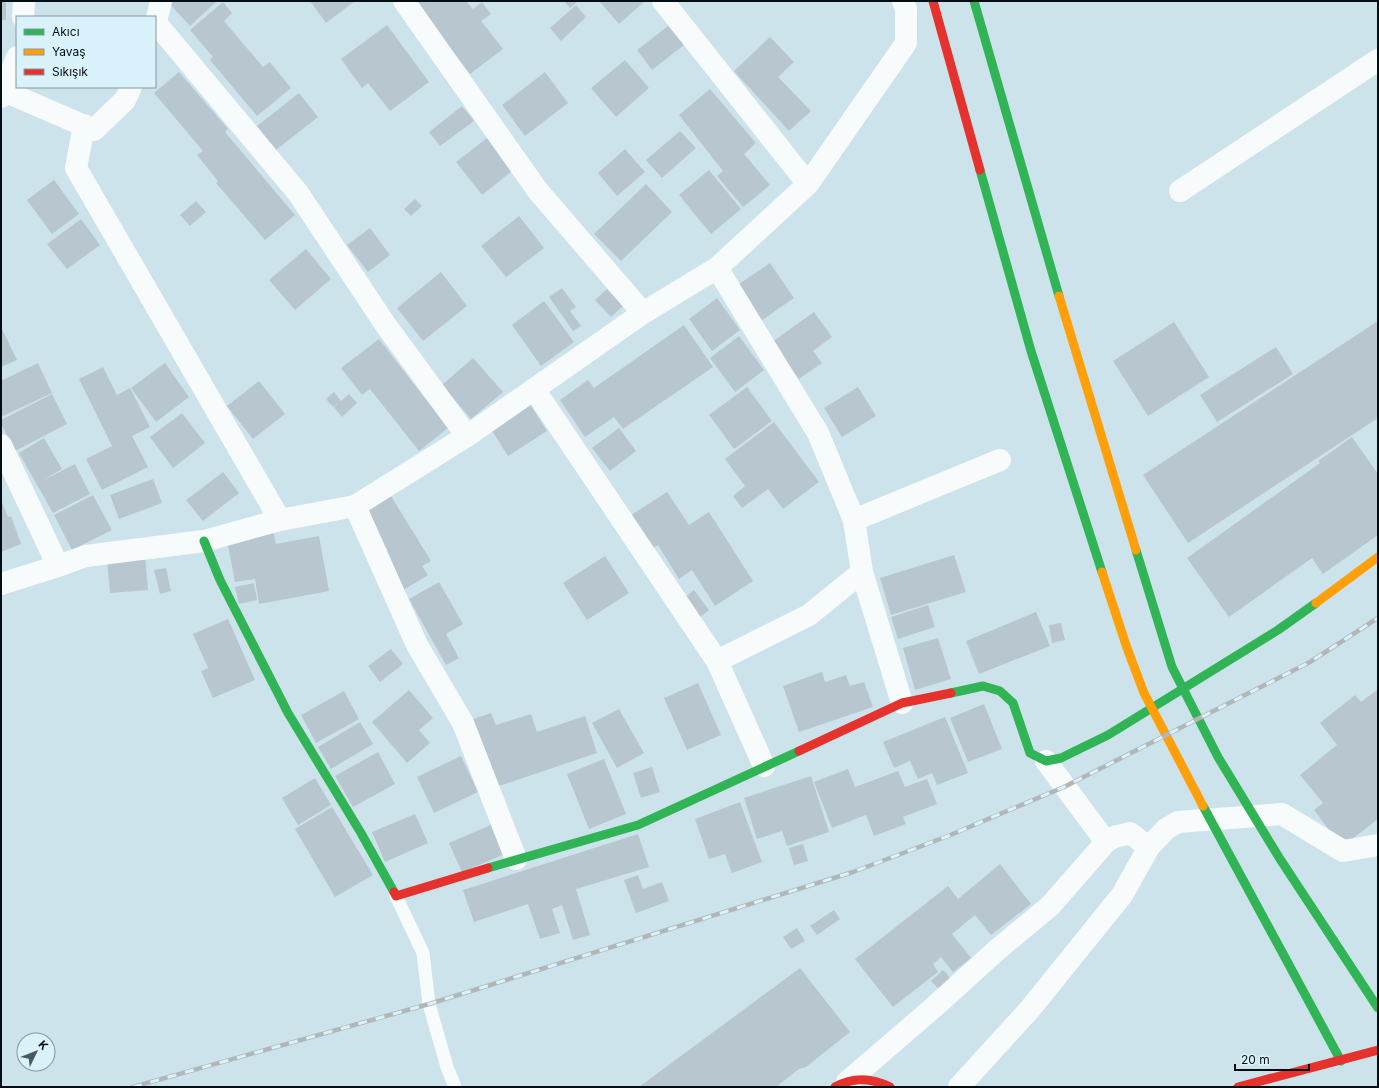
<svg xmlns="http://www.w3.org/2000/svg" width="1379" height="1088" font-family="Inter,sans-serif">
<rect width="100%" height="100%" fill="#cde3ec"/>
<path fill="#b8c6cf" d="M1 1H6V20H1Z
M167 1H217L190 26Z
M310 1H355L326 23Z
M414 1H466L473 9 482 2 491 14 481 21 503 49 470 74Z
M564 1H578L570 8Z
M599 1H645L619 24Z
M223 2 232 13 224 21 263 67 270 62 291 88 257 116 210 60 213 57 190 30Z
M576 5 586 17 561 41 550 28Z
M387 25 429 82 390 111 368 83 362 88 341 59Z
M668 26 684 45 652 70 637 50Z
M770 37 794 62 778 77 811 111 789 131 734 71Z
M625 60 649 88 616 117 591 88Z
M179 72 228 129 225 132 295 215 265 240 216 183 218 181 197 155 203 151 154 93Z
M545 72 568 103 525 136 502 105Z
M710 89 756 143 744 154 770 185 743 207 717 176 723 171 679 115Z
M299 93 318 117 276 150 257 126Z
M462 106 474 121 440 146 429 132Z
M680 131 696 148 662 178 646 160Z
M487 138 513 170 482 195 456 162Z
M625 149 645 172 617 196 598 173Z
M709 170 741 209 711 234 679 195Z
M54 180 79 214 52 234 27 200Z
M646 184 672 212 621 261 594 234Z
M415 199 422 206 411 216 404 209Z
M196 201 206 212 190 226 180 215Z
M519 216 544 248 506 277 481 246Z
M81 219 100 245 67 269 47 244Z
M370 228 390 255 368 272 347 245Z
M306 249 331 279 295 310 269 280Z
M770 263 794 298 761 321 736 286Z
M441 272 467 306 423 341 397 308Z
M562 288 576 307 570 311 581 326 573 331 549 297Z
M607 289 623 306 611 317 595 300Z
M717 298 740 330 712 351 689 319Z
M544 301 574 342 541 366 512 325Z
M814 312 832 337 813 351 822 363 799 379 772 342Z
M1378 321V418L1188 543 1143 475Z
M1174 322 1209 377 1148 416 1113 361Z
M684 325 713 367 623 429 614 417 585 437 560 400 588 380 594 388Z
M1 327 17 360 1 367Z
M739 336 764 370 735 392 710 358Z
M379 339 448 428 419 451 370 389 362 395 341 368Z
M1276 347 1293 374 1217 422 1200 395Z
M473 358 503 392 471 419 442 385Z
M38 363 52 393 3 416 1 412V381Z
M165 363 189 397 156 422 131 388Z
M103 367 117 395 130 388 150 427 132 436 148 467 102 490 86 459 112 446 79 379Z
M259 381 285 414 253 439 227 406Z
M747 387 772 421 734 449 709 415Z
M858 387 876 416 842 437 824 408Z
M334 392 341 401 349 394 357 403 342 417 334 407 339 402 333 407 326 399Z
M52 394 67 424 15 451 1 424V420Z
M528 401 547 431 508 456 489 426Z
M182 413 205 443 173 468 150 437Z
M774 422 819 482 783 509 768 489 742 508 733 496 745 486 725 459Z
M619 428 636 451 610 471 592 448Z
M1352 437 1378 474V535L1323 574 1312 558 1229 617 1187 558 1320 463 1318 461Z
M44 438 62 469 42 481 75 464 90 494 53 513 19 453Z
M223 472 239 493 203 521 186 500Z
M153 479 162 503 119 519 110 495Z
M667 492 689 525 709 512 753 581 715 606 692 570 679 579 658 545 646 552 625 519Z
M93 495 112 530 72 550 54 515Z
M391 496 431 561 422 566 428 575 400 592 378 556 388 551 364 513Z
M1 500 8 517 11 516 21 544 1 552Z
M272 526 276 544 319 536 329 591 259 604 255 579 235 582 226 535Z
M954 555 966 592 891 615 880 578Z
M145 556 148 590 110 593 107 559Z
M605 556 629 593 587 620 563 583Z
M166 568 171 591 160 594 154 570Z
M439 582 463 624 446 634 459 658 446 665 409 599Z
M254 583 257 600 239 604 235 587Z
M694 590 709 610 698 619 683 599Z
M928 605 935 627 898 639 891 617Z
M1036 612 1050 646 979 674 966 641Z
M228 619 255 680 213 698 201 671 208 668 193 634Z
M1061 623 1065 640 1052 643 1049 625Z
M938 638 951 679 915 690 903 648Z
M391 649 403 664 380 682 368 666Z
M822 672 825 682 846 675 850 686 864 682 873 707 799 732 783 686Z
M698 683 721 735 687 750 664 698Z
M409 690 433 718 419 730 430 743 407 763 372 722Z
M1377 690 1378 692V819L1342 847 1314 810 1323 803 1300 775 1337 745 1320 723 1355 695 1361 702Z
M344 691 359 719 316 743 301 715Z
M984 704 1002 749 968 762 950 718Z
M619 709 644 753 617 768 592 723Z
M491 713 496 725 531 714 537 732 585 716 597 753 496 787 473 719Z
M945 717 968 773 937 785 932 773 918 779 910 761 894 768 883 742Z
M360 722 373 744 331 769 318 747Z
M378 752 395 784 353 807 335 776Z
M461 756 478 792 434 813 417 777Z
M604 759 626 814 589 829 567 774Z
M652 767 660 792 641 798 633 773Z
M848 769 855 787 898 771 905 787 927 779 937 804 903 817 906 824 874 836 866 815 832 828 814 782Z
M811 776 829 832 787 846 782 831 757 839 744 798Z
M315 778 331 805 298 825 282 798Z
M740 802 762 862 732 873 725 854 709 859 695 819Z
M332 807 373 875 335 897 295 829Z
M415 814 428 843 385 862 372 832Z
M493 824 505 854 462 872 449 843Z
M638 834 649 867 576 889 590 935 573 940 562 905 552 909 560 933 540 939 528 904 474 922 463 890Z
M803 844 808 861 794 865 789 848Z
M1000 864 1031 904 991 935 975 915 952 934 971 958 953 972 941 957 933 964 938 972 893 1007 855 959 948 886 958 899Z
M638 875 643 889 662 882 669 901 636 913 624 880Z
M834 910 840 919 817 935 810 926Z
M797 928 805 941 791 949 783 937Z
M800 968 850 1032 806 1067 799 1069 776 1087H639Z
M943 970 955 983 944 994 931 981Z"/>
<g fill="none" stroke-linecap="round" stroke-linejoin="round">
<path stroke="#f8fbfc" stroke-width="13" d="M396 896 423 953 429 1004 447 1067 455 1087"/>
<path stroke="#f8fbfc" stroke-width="22" d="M404 1 538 191 643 313
M663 1 808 184
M23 17 24 1
M156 23 298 193 385 324 467 436
M155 26 161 1
M4 91 94 130 125 100 131 87
M1 97 17 57
M1180 191 1378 60
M717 268 818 433 854 520 862 572 902 703
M534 389 717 661
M1 445 58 566 86 556 204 541 280 520 76 168 84 125
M355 506 417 645 463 723 516 859
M280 520 355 506 467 436 643 313 717 268 808 184 906 43V9L903 1
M854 520 1000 460
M1 584 58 566
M1046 761 1106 842
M764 766 717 661 809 615 862 572
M847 1082 933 1008 997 950 1050 906 1106 842 1114 837 1130 833 1149 847
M959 1087 1030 1009 1122 895 1149 847 1166 829 1178 822 1282 814 1343 851 1378 845"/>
<path stroke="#30b455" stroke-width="9" d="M974 1 1059 296
M980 170 1031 351 1102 572
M204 541 220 580 288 713 361 833 394 892
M1136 550 1172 667 1218 757 1280 859 1378 1008
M951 693 983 686 1000 691 1013 703 1030 753 1046 761 1061 758 1108 735 1278 630 1316 603
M1203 806 1341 1061
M488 868 638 825 799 751"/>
<path stroke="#ff9f0a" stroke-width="9" d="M1059 296 1136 550
M1102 572 1127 648 1144 693 1203 806
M1316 603 1378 557"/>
<path stroke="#e5322d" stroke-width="9" d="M933 1 980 170
M799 751 902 703 951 693
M394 892 396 896 488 868
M835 1087C853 1077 872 1078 890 1087
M1238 1087 1378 1050"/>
<defs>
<path id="rail" d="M133 1087 429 1004 853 872 948 836 1064 787 1310 662 1378 618"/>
</defs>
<use href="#rail" stroke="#b1b7b9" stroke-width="4.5"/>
<use href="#rail" stroke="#daf2fc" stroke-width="3" stroke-dasharray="9" stroke-linecap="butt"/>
</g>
<rect width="1379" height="1088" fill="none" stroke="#020e14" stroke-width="4"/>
<rect x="16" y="16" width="140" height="72" fill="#daf2fc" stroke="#84979f"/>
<rect x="24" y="29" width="20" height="6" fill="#30b455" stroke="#84979f"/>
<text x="52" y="36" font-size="12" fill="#020e14">Akıcı</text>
<rect x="24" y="49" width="20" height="6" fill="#ff9f0a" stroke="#84979f"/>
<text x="52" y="56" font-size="12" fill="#020e14">Yavaş</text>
<rect x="24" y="69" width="20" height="6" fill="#e5322d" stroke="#84979f"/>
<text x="52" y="76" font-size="12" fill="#020e14">Sıkışık</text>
<g transform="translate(36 1052) rotate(47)"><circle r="19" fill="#daf2fc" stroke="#84979f"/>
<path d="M0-3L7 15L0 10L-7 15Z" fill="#495960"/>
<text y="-6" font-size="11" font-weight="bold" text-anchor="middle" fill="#020e14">K</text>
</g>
<path d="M1235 1064v6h74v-6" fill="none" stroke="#020e14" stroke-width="2"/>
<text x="1241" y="1064" font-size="12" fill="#020e14" stroke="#daf2fc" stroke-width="3" paint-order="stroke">20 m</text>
</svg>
